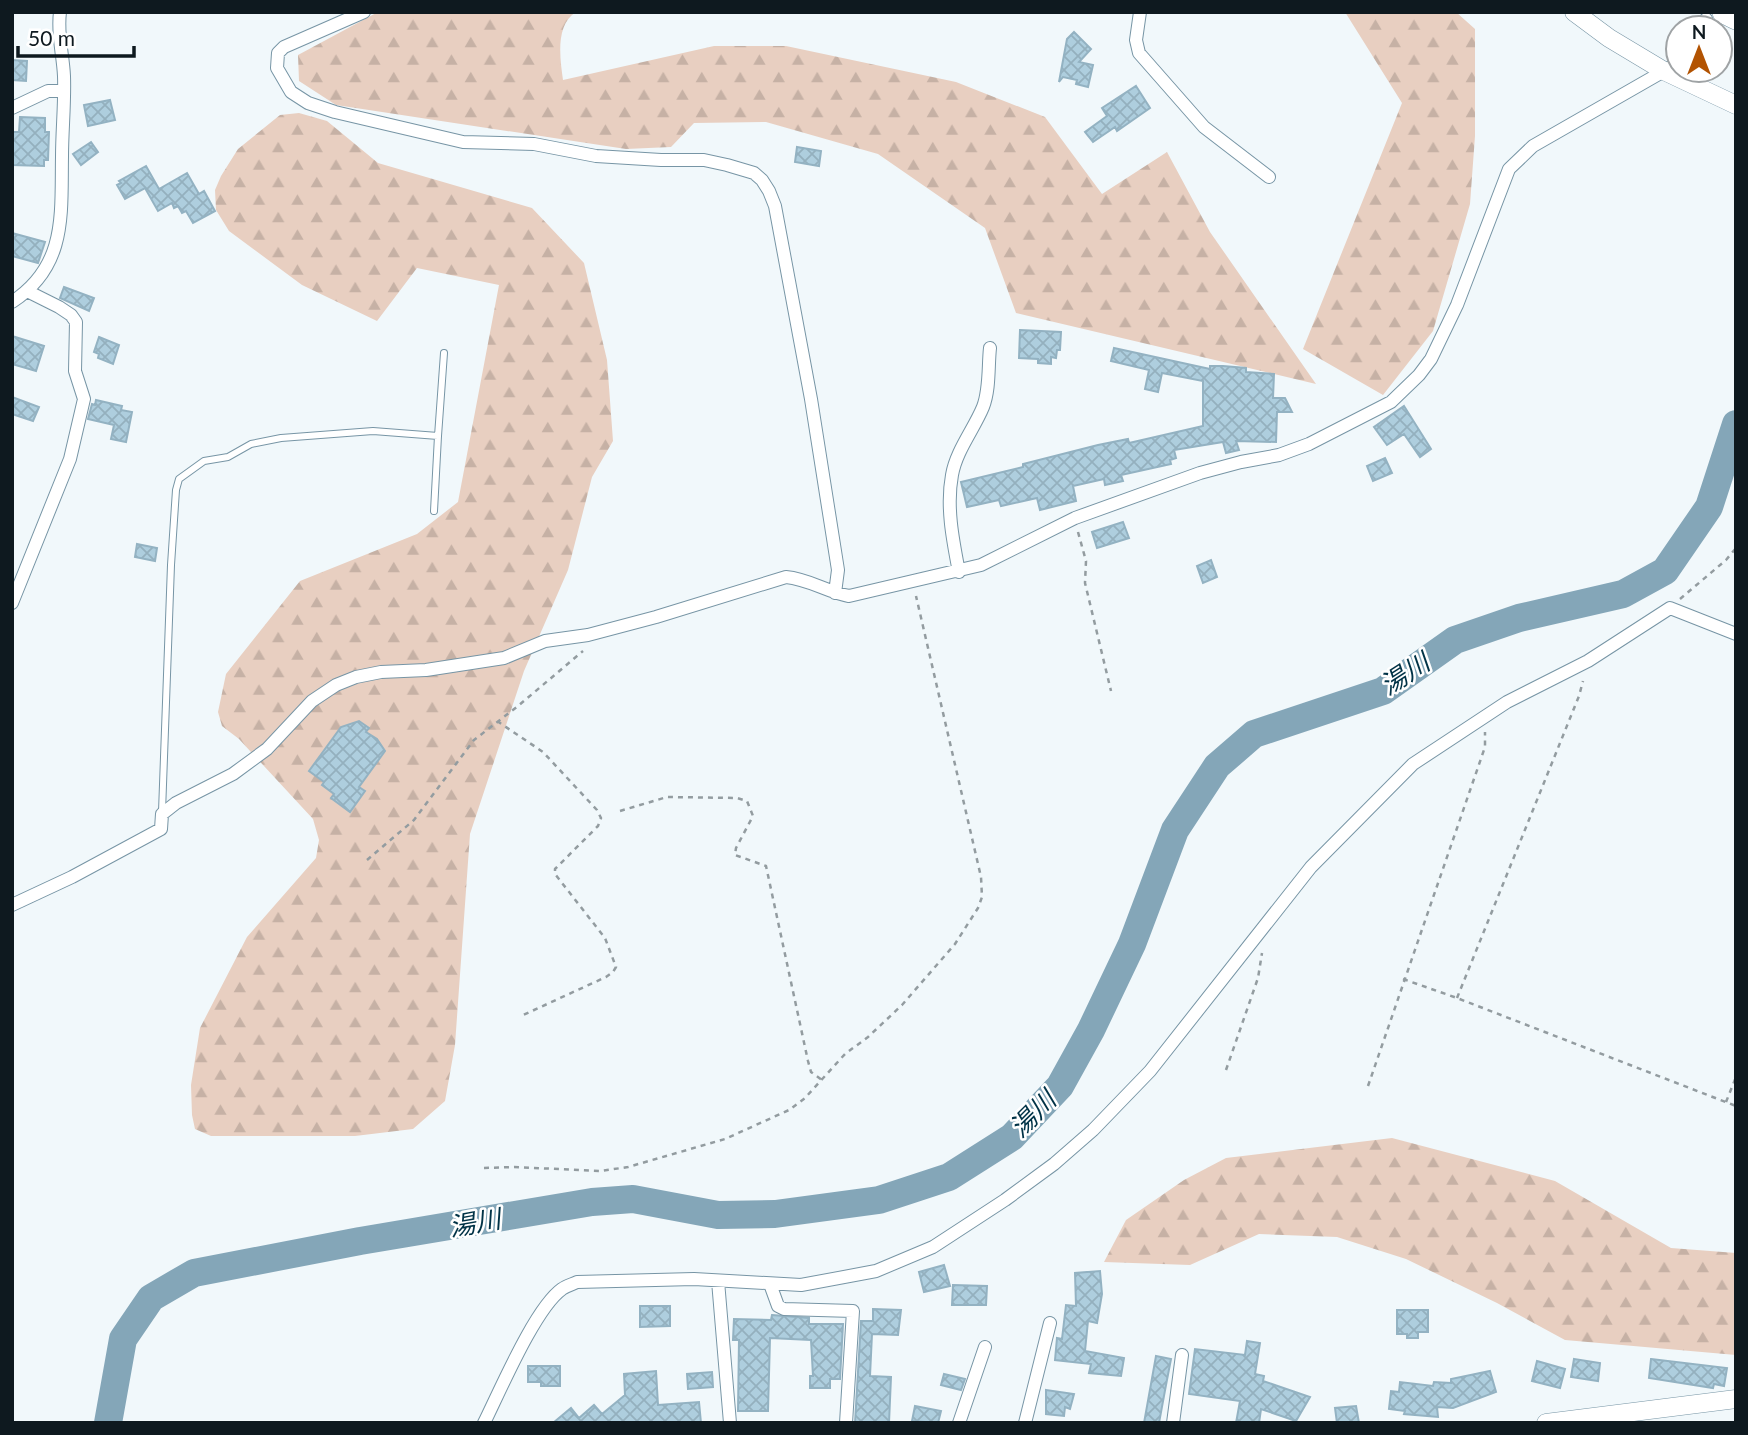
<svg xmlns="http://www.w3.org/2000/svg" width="1748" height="1435" font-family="Lato,'Noto Sans JP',sans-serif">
<defs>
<pattern id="forest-firs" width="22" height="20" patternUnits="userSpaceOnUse" patternTransform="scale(1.75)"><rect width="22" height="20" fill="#e8cfc1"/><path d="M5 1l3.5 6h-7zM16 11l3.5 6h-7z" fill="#c6b1a5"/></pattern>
<pattern id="building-cross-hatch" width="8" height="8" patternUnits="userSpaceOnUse" patternTransform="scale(1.75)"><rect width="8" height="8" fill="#aecede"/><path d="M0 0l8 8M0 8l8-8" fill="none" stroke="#94b0be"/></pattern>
</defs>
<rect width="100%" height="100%" fill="#f1f8fb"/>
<path fill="url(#forest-firs)" d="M378 12H576C555 25 560 58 563 80L714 46H786L956 82 1045 117 1102 194 1167 152 1210 232 1316 384 1016 313 985 228 878 154 766 122 694 123 671 147 626 149 336 105 299 81 298 55Z
M1345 12H1456L1475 29V136L1470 204 1433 331 1383 395 1303 349 1402 103Z
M299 113 327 121 378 163 532 208 584 263 607 360 613 441 592 477 568 570 524 671 470 834 455 1045 445 1101 413 1129 355 1136H211L195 1129 192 1115 191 1085 200 1028 247 937 316 858 319 840 313 819 239 739 222 726 218 712 226 674 300 581 417 534 458 502 499 285 417 268 377 321 302 285 229 231 216 210 215 190 221 176 238 149 280 115Z
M1392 1138 1555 1181 1671 1248 1736 1253V1355L1565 1340 1497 1303 1406 1259 1337 1237 1259 1234 1190 1265 1104 1262 1126 1220 1184 1180 1226 1158Z"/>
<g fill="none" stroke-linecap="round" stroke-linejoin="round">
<path stroke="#84a6b8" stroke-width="28" d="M108 1423 123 1339 151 1298 194 1273 360 1241 592 1202 633 1199 718 1215 775 1214 879 1200 949 1177 1012 1137 1060 1086 1091 1030 1132 944 1175 830 1217 766 1254 734 1383 691 1455 640 1519 618 1623 594 1665 571 1709 507 1736 424"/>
</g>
<path fill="url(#building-cross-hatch)" stroke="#93b2c2" stroke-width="2" d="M1074 32 1091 49 1079 62 1093 65 1088 87 1076 84 1077 80 1063 77 1059 82 1067 39Z
M12 60 27 61 26 81 12 80Z
M1136 86 1150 108 1117 131 1115 127 1093 142 1085 132 1107 116 1102 108Z
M110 100 115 120 88 126 84 105Z
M20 117 45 118V132H49L48 160H44V166L12 165V132H19Z
M91 142 98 152 81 165 73 154Z
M797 147 821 151 819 166 795 162Z
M146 166 159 189 187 173 199 194 204 191 215 211 193 223 186 211 182 213 178 206 174 208 172 203 158 211 145 188 125 199 117 185 121 183 119 181Z
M12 233 45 242 38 263 12 256Z
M64 287 94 298 89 311 60 298Z
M1020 330 1061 332 1060 350H1057L1056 358 1051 357V364L1038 363V359L1019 358Z
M12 336 44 346 36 371 12 364Z
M99 337 119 345 113 364 98 358 99 354 94 352Z
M1114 348 1210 369V366H1223L1246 368V372L1274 374 1273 398H1285L1292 412H1277L1276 442 1236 441 1239 450 1226 453 1223 442 1174 450 1176 458 1170 460 1171 464 1121 475 1123 481 1105 485 1104 479 1073 486 1076 501 1040 510 1037 498 1001 506 999 500 967 507 961 482 1023 467V464L1098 445 1128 439 1129 443 1203 426V381L1162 373 1158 392 1145 389 1149 370 1111 361Z
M12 397 39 407 33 421 12 414Z
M96 400 122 406 121 410 132 412 126 442 111 439 114 425 88 419 92 404 95 405Z
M1404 406 1431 449 1420 457 1404 434 1387 445 1374 427Z
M1385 458 1392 473 1373 481 1367 466Z
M1123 522 1129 538 1097 548 1092 532Z
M137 544 157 548 155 561 135 557Z
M1211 560 1217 577 1203 583 1197 566Z
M359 721 369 728 366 732 377 739 385 751 359 787 365 791 350 812 331 798 334 794 322 785 324 782 309 771 341 727Z
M944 1265 950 1286 924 1292 919 1272Z
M1100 1271 1102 1294 1097 1323 1088 1321 1085 1351 1124 1358 1121 1376 1089 1373 1091 1364 1055 1360 1057 1338 1062 1339 1066 1305 1076 1306 1075 1273Z
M953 1285 987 1286 986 1305H952Z
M640 1306H670V1326L640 1327Z
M873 1309 901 1310 898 1335 872 1334 870 1376 891 1377 889 1423H855L861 1321H873Z
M1397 1310H1428V1332H1418V1338H1407V1334H1397Z
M772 1315 809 1318V1324H843L840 1379H830V1388H810V1376H813L811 1340 770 1338 768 1411H738L739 1340H733L734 1319 771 1320Z
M1247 1341 1260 1343 1255 1374 1264 1376 1263 1381 1310 1397 1296 1421 1261 1409 1259 1423H1236L1240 1401 1189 1394 1195 1349 1245 1355Z
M1156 1356 1171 1359 1166 1385 1159 1423H1144Z
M1574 1359 1600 1363 1598 1381 1571 1377Z
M1651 1359 1727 1368 1724 1386 1714 1384 1713 1388 1649 1378Z
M1537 1361 1565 1369 1560 1388 1532 1381Z
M528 1366H560V1386H541V1382H528Z
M656 1371 658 1405 699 1402 701 1423H553L571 1408 579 1418 594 1405 602 1414 625 1395 624 1374Z
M1490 1371 1496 1392 1453 1408 1437 1407 1438 1417 1404 1414 1405 1411 1389 1409 1391 1391 1399 1392 1400 1382 1433 1386 1434 1382 1451 1383V1379Z
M712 1372 713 1387 688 1389 687 1374Z
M944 1374 965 1379 961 1390 941 1385Z
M1046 1390 1074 1394 1070 1409 1065 1407 1064 1416 1046 1414Z
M915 1406 941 1411 938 1423 912 1421Z
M1356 1406 1359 1423H1337L1335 1408Z"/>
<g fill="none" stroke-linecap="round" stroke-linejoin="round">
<defs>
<path id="lane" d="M434 511 438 436
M162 812 171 565 176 490 179 479 204 461 228 457 251 444 281 438 373 431 438 436 444 353"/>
<path id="street" d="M364 12 284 47 278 53 277 68 291 92 308 103 335 112 463 142 534 144 596 156 661 160H704L727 165 754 173 762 180 769 191 775 206 811 399 838 570 835 593
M1140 12 1136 40 1139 53 1204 127 1269 177
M1703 28 1706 19
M12 108 48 91H64
M12 302C67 266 61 215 62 157 62 130 65 103 64 76 63 54 57 35 60 12
M959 572C953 541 946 507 952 475 956 451 974 429 983 407 990 389 988 366 990 348
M12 603 70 459 84 399 75 371 76 322 71 315 59 307 27 291
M12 905 72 877 161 829 162 814 176 803 233 774 267 749 312 701 336 685 356 677 381 672 426 670 504 658 545 641 588 635 656 617 786 577C809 579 827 592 849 596L981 565 1075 518 1200 473 1241 462 1279 455 1309 444 1391 402 1419 375 1431 359 1457 305 1509 169 1533 146 1678 63
M718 1281 730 1423
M770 1284 778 1306 784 1309 853 1311 846 1423
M484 1423C500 1391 535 1308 562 1289 566 1286 573 1284 577 1282L694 1279 801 1285 876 1271 933 1247 1005 1200 1054 1164 1093 1130 1150 1071 1311 867 1413 764 1507 702 1588 661 1670 608 1736 634
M959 1423 985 1347
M1025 1423 1050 1323
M1173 1423 1182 1355"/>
<path id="secondary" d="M1574 12 1609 38 1664 71 1736 105
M1546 1423 1736 1399"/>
<path id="highway" d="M1724 12 1736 18"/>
</defs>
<use href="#lane" stroke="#7795a5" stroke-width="8"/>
<use href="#street" stroke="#7795a5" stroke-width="14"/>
<use href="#secondary" stroke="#7795a5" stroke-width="19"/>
<use href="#highway" stroke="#7795a5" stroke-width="24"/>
<path stroke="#939ca0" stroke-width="2.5" stroke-dasharray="5 5" stroke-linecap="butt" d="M1078 532 1086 561 1085 583 1111 691
M1680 599 1726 560 1736 548
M497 721 543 752 597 810 601 818 598 826 555 869V874L605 938 616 967 613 972 606 977 521 1016
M620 811 667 797 737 798 747 801 753 816 736 848 735 855 766 866 808 1061 811 1072 822 1080
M367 860 414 820 474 740 518 706 583 651
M1403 979 1457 998 1736 1106
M1457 998 1579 696 1583 681
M1226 1070 1258 978 1262 953
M1368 1086 1485 747V732
M1726 1102 1736 1077
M484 1168 514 1167 601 1171 628 1167 725 1139 789 1110 805 1098 845 1054 868 1037 902 1005 955 944 978 908 982 897 981 877 916 596"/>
<use href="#lane" stroke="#fff" stroke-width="6"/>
<use href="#street" stroke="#fff" stroke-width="12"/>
<use href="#secondary" stroke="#fff" stroke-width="18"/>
<use href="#highway" stroke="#fff" stroke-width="23"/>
</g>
<g text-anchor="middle" stroke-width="5" stroke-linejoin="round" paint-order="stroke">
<g font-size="26" font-style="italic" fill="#003246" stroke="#fff">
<text transform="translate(1405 674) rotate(-33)" y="9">湯川</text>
<text transform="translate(1033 1114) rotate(-45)" y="9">湯川</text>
<text transform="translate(475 1223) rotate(-10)" y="9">湯川</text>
</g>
</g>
<rect width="1748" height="1435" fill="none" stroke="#0e191f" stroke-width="28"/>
<g transform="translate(1699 49)"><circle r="33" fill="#ffffff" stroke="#9fa3a5" stroke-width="2"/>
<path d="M0-5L12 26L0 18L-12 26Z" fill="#b25302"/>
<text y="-10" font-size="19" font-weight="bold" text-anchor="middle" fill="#0e191f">N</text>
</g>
<path d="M18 46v10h116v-10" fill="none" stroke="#0e191f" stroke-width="3.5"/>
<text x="28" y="46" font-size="21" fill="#0e191f" stroke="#ffffff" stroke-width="5" paint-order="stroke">50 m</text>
</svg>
